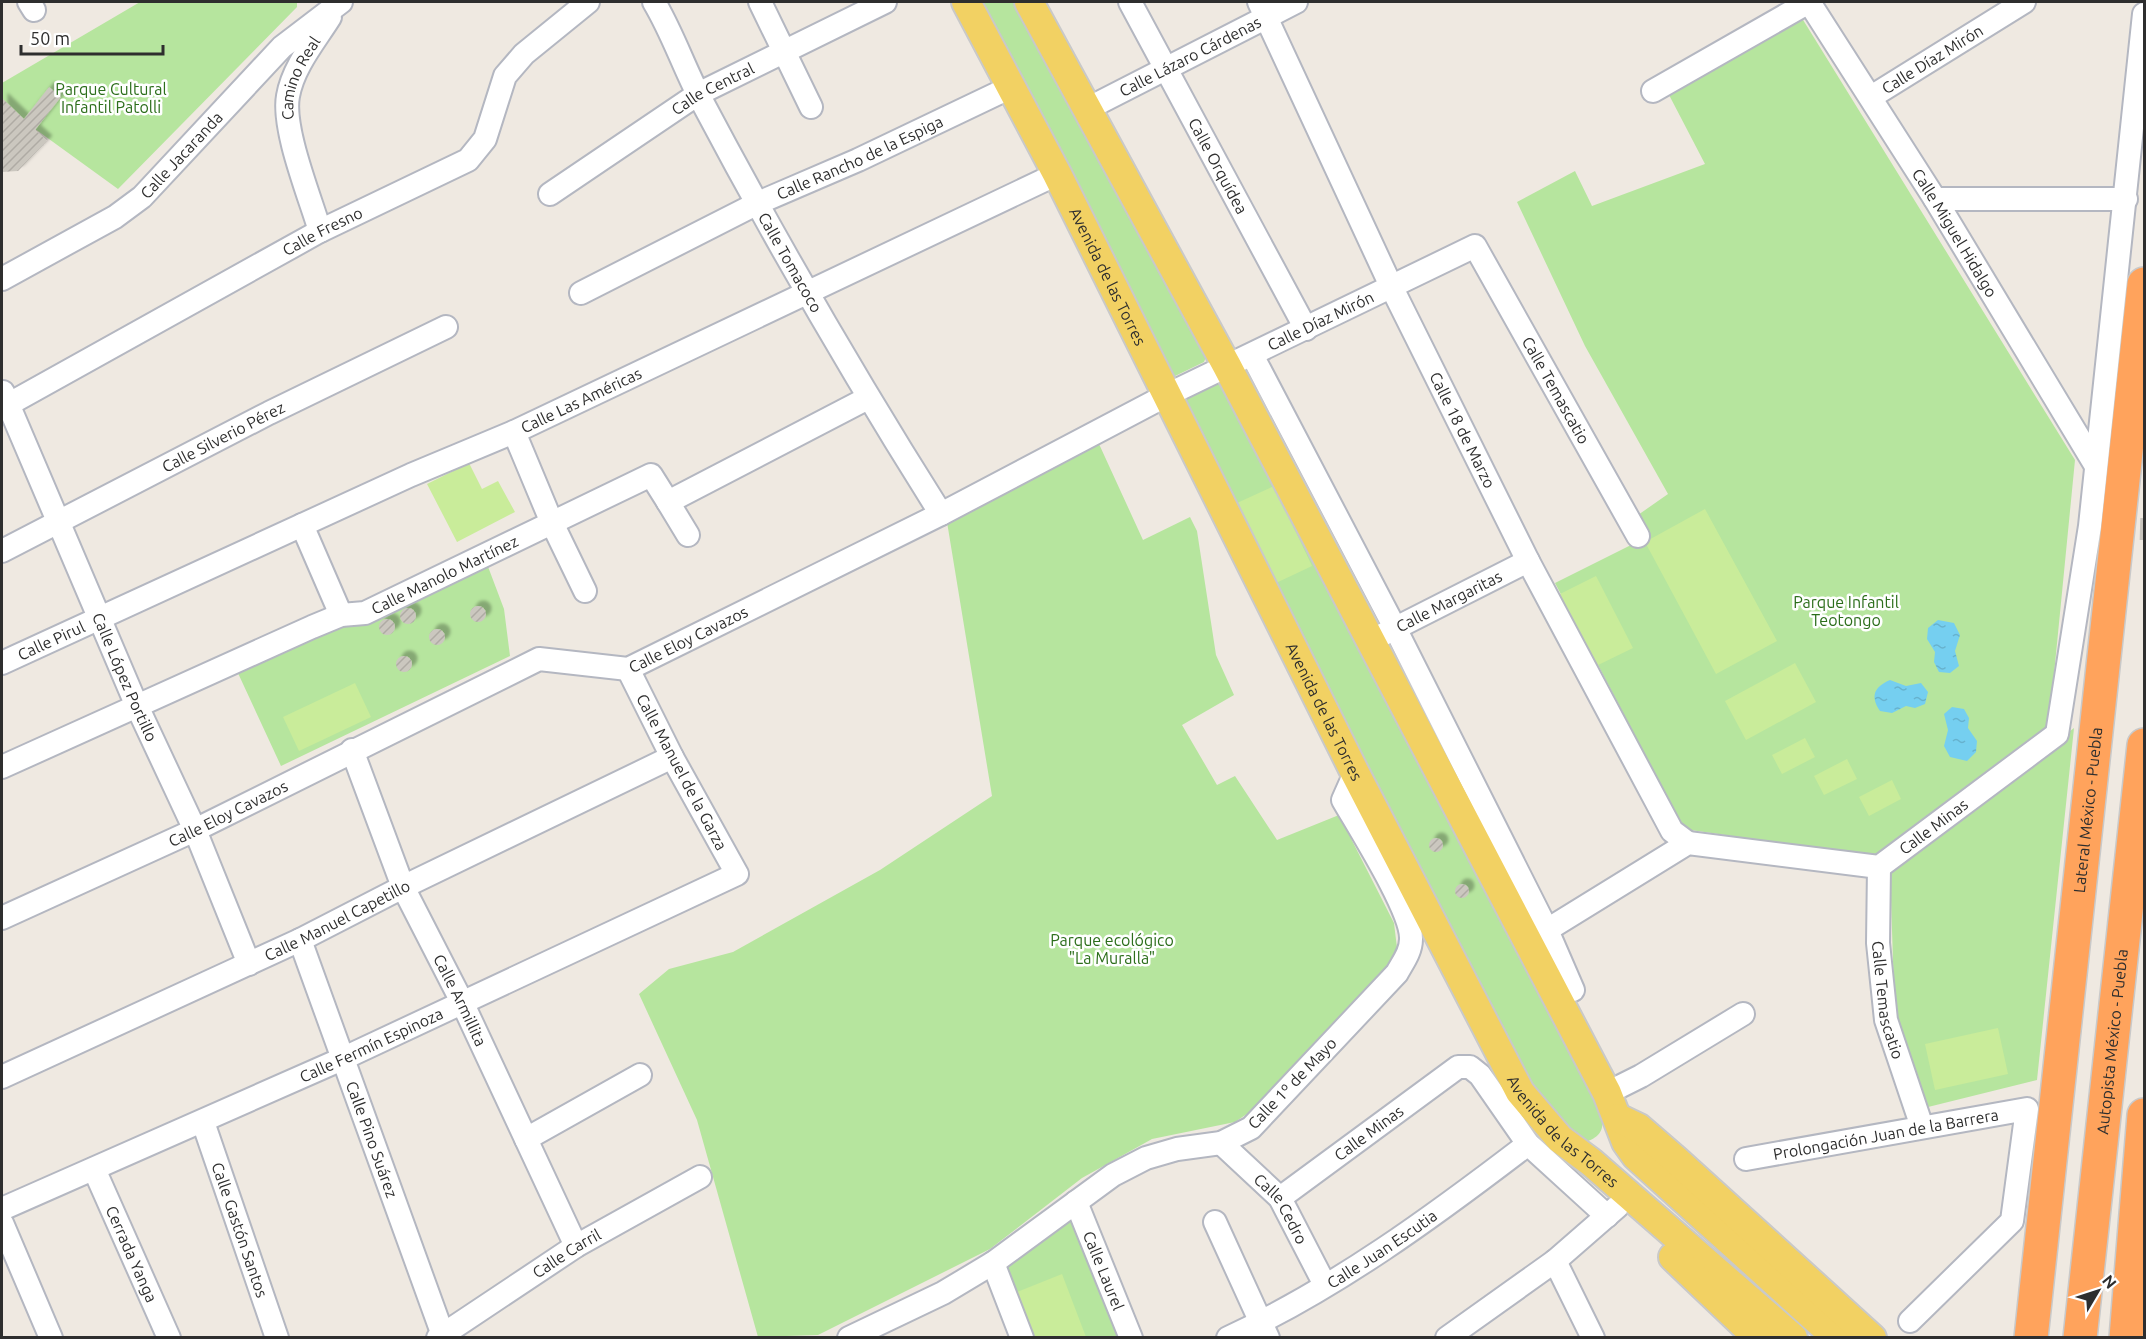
<svg xmlns="http://www.w3.org/2000/svg" width="2146" height="1339" font-family="Ubuntu,sans-serif">
<defs>
<pattern id="water-ripples" width="26" height="14" patternUnits="userSpaceOnUse" patternTransform="scale(1.5)"><rect width="26" height="14" fill="#75cff0"/><path d="M2 4q2-2 4 0t4 0M15 11q2-2 4 0t4 0" fill="none" stroke="#66b2ce"/></pattern>
<pattern id="building-hatch" width="6" height="6" patternUnits="userSpaceOnUse" patternTransform="scale(1.5)"><rect width="6" height="6" fill="#cbc7bf"/><path d="M-1 1l2-2M0 6l6-6M5 7l2-2" fill="none" stroke="#afaba4"/></pattern>
<filter id="shadow"><feDropShadow dx="5.5" dy="-5.5" stdDeviation="1.5" flood-color="#0004"/></filter>
</defs>
<rect width="100%" height="100%" fill="#efe9e1"/>
<path fill="#b6e59e" d="M140 2H297V7L118 189 2 105V83Z
M970 2H1025L1208 352 1204 362 1173 377Z
M1800 15 2075 460 2049 725 1876 857 1684 829 1555 583 1639 541 1628 522 1668 494 1585 346 1517 202 1575 171 1592 206 1705 164 1668 93Z
M1215 381 1224 384 1592 1089C1600 1114 1615 1135 1581 1143L1528 1089 1178 400Z
M1099 444 1143 540 1190 517 1197 531 1216 655 1234 695 1182 725 1217 785 1235 776 1277 840 1339 815 1394 923 1397 948 1391 962 1269 1099 1235 1122 1152 1139 1082 1178 990 1249 818 1335 758 1337 697 1120 639 994 669 969 733 952 880 870 992 796 947 522Z
M487 564 504 609 510 656 281 766 237 671Z
M2074 728 2037 1080 1924 1108 1895 1022 1890 869Z
M1074 1215 1122 1337H1030L1001 1268Z"/>
<path fill="#c9ec9a" d="M469 463 482 489 498 481 515 512 457 542 427 484Z
M1274 486 1312 566 1276 583 1237 503Z
M1705 509 1777 641 1716 674 1645 542Z
M1596 576 1633 648 1594 667 1558 595Z
M1795 663 1816 702 1746 740 1725 701Z
M355 683 371 717 299 751 283 717Z
M1805 738 1815 757 1782 774 1772 755Z
M1847 759 1857 779 1824 795 1814 776Z
M1892 780 1901 799 1869 816 1859 797Z
M1998 1028 2008 1074 1935 1090 1925 1044Z
M1062 1274 1086 1337H1035L1017 1292Z"/>
<path fill="url(#water-ripples)" d="M1938 620 1954 623 1960 635 1955 651 1959 666 1950 673 1939 672 1934 662 1935 652 1927 639 1928 628Z
M1890 680 1906 686 1921 683 1928 692 1925 704 1915 708 1906 706 1892 713 1880 711C1870 696 1874 687 1890 680Z
M1952 707 1964 709 1969 718 1968 728 1977 741 1976 752 1967 761 1950 757 1944 746 1948 730 1944 714Z"/>
<path fill="url(#building-hatch)" filter="url(#shadow)" d="M49 87 61 97 35 130 47 141 18 171 2 172V98L24 119Z
M470 614a8 8 0 1 1 16 0a8 8 0 1 1-16 0Z
M400 616a8 8 0 1 1 16 0a8 8 0 1 1-16 0Z
M379 627a8 8 0 1 1 16 0a8 8 0 1 1-16 0Z
M429 637a8 8 0 1 1 16 0a8 8 0 1 1-16 0Z
M396 664a8 8 0 1 1 16 0a8 8 0 1 1-16 0Z
M1429 845a7 7 0 1 1 14 0a7 7 0 1 1-14 0Z
M1455 891a7 7 0 1 1 14 0a7 7 0 1 1-14 0Z"/>
<g fill="none" stroke-linecap="round" stroke-linejoin="round">
<path stroke="#c8c4bd" stroke-width="22" stroke-dasharray="22 11" stroke-linecap="butt" d="M2107 528 2144 529"/>
<defs>
<g id="minor">
<path d="M29 2 34 10"/>
<path id="s1" d="M654 2C672 32 683 65 699 96 774 238 855 378 941 514"/>
<path d="M760 2 811 107"/>
<path id="s2" d="M1130 2 1306 329"/>
<path id="s3" d="M1259 2 1391 286 1528 561 1672 831 1688 843"/>
<path id="s4" d="M1809 2 1935 199 2096 466"/>
<path d="M1653 91 1809 2"/>
<path id="s5" d="M1871 97 2024 2"/>
<path id="s6" d="M1085 110 1296 2"/>
<path id="s7" d="M550 194 698 94 885 2"/>
<path d="M1935 199H2126"/>
<path id="s8" d="M320 231C310 197 282 129 288 96 293 67 315 41 330 17"/>
<path id="s9" d="M2 279 115 217 142 197 282 47 341 2"/>
<path id="s10" d="M581 293 758 203 858 160 1011 87"/>
<path d="M1252 355 1395 628 1547 930 1573 990"/>
<path id="s11" d="M3 392 136 704 195 830 249 964"/>
<path id="s12" d="M2 408 320 231 468 160 485 139 505 76 524 54 588 2"/>
<path d="M514 432 552 523 585 591"/>
<path d="M668 502 688 535"/>
<path d="M302 525 341 615"/>
<path id="s13" d="M2 551 269 413 446 327"/>
<path id="s14" d="M1382 635 1528 561"/>
<path id="s15" d="M2 663 411 475 514 432 1057 174"/>
<path id="s16" d="M352 750 403 887 462 1002 576 1246"/>
<path id="s17" d="M2 767 312 627 341 615 365 613 651 475 668 502 868 398"/>
<path id="s18" d="M1879 867 1878 943 1886 1020 1922 1127"/>
<path id="s19" d="M2 918 195 830 539 659 628 669 941 514 1167 395 1475 246 1638 536"/>
<path id="s20" d="M1547 930 1688 843 1879 867 2057 734 2090 526 2144 14"/>
<path id="s21" d="M300 940 444 1338"/>
<path id="s22" d="M2 1077 300 940 403 887 672 757"/>
<path d="M1607 1093 1641 1076 1743 1014"/>
<path id="s23" d="M203 1122 277 1338"/>
<path d="M526 1139 640 1075"/>
<path id="s24" d="M1221 1143 1280 1198 1325 1285"/>
<path id="s25" d="M1746 1159 2027 1109 2012 1221 1910 1321"/>
<path id="s26" d="M94 1169 169 1338"/>
<path id="s27" d="M1280 1198 1458 1067H1470L1480 1075 1528 1144 1607 1216"/>
<path id="s28" d="M1076 1202 1131 1338"/>
<path id="s29" d="M2 1209 342 1059 737 874 672 757 628 669"/>
<path d="M1215 1222 1268 1338"/>
<path d="M2 1223 51 1338"/>
<path d="M1555 1261 1593 1338"/>
<path d="M993 1263 1022 1338"/>
<path id="s30" d="M438 1338 576 1246 700 1177"/>
<path d="M849 1338 943 1293 993 1263 1113 1175 1146 1158 1177 1149 1221 1143 1251 1128 1397 973C1403 962 1411 952 1411 939 1412 911 1359 828 1343 800L1355 773"/>
<path id="s31" d="M1228 1338C1336 1288 1434 1216 1528 1144"/>
<path d="M1447 1338 1555 1261 1617 1207"/>
</g>
<g id="major">
<path id="s32" d="M966 2 1057 174 1355 773 1520 1092 1560 1139 1591 1162 1793 1338"/>
<path d="M1029 2 1227 366 1607 1093 1626 1142 1636 1156 1837 1338"/>
<path d="M1618 1118 1639 1128 1676 1160 1872 1338"/>
<path d="M1673 1257 1758 1338"/>
</g>
<g id="highway">
<path id="s33" d="M2031 1338 2144 284"/>
<path id="s34" d="M2080 1338 2144 745"/>
<path d="M2126 1338 2144 1115"/>
</g>
</defs>
<use href="#minor" stroke="#b4b7c1" stroke-width="26"/>
<use href="#major" stroke="#c9c9c9" stroke-width="32"/>
<use href="#highway" stroke="#c9c9c9" stroke-width="36"/>
<use href="#minor" stroke="#fff" stroke-width="22"/>
<use href="#major" stroke="#f2d163" stroke-width="28"/>
<use href="#highway" stroke="#ffa35c" stroke-width="33"/>
</g>
<g text-anchor="middle" stroke-width="5" stroke-linejoin="round" paint-order="stroke">
<g font-size="16" fill="#2e2e2e" stroke="#fff">
<text dy="6" stroke="none"><textPath href="#s6" startOffset="118">Calle Lázaro Cárdenas</textPath></text>
<text dy="6" stroke="none"><textPath href="#s5" startOffset="72">Calle Díaz Mirón</textPath></text>
<text dy="6" stroke="none"><textPath href="#s8" startOffset="160">Camino Real</textPath></text>
<text dy="6" stroke="none"><textPath href="#s7" startOffset="194">Calle Central</textPath></text>
<text dy="6" stroke="none"><textPath href="#s9" startOffset="220">Calle Jacaranda</textPath></text>
<text dy="6" stroke="none"><textPath href="#s10" startOffset="310">Calle Rancho de la Espiga</textPath></text>
<text dy="6" stroke="none"><textPath href="#s2" startOffset="186">Calle Orquídea</textPath></text>
<text dy="6" stroke="none"><textPath href="#s12" startOffset="366">Calle Fresno</textPath></text>
<text dy="6" stroke="none"><textPath href="#s4" startOffset="273">Calle Miguel Hidalgo</textPath></text>
<text dy="6" stroke="none"><textPath href="#s1" startOffset="294">Calle Tomacoco</textPath></text>
<text dy="6" stroke="none"><textPath href="#s32" startOffset="309">Avenida de las Torres</textPath></text>
<text dy="6" stroke="none"><textPath href="#s19" startOffset="1461">Calle Díaz Mirón</textPath></text>
<text dy="6" stroke="none"><textPath href="#s19" startOffset="1798">Calle Temascatio</textPath></text>
<text dy="6" stroke="none"><textPath href="#s15" startOffset="636">Calle Las Américas</textPath></text>
<text dy="6" stroke="none"><textPath href="#s3" startOffset="474">Calle 18 de Marzo</textPath></text>
<text dy="6" stroke="none"><textPath href="#s13" startOffset="249">Calle Silverio Pérez</textPath></text>
<text dy="6" stroke="none"><textPath href="#s17" startOffset="484">Calle Manolo Martínez</textPath></text>
<text dy="6" stroke="none"><textPath href="#s14" startOffset="75">Calle Margaritas</textPath></text>
<text dy="6" stroke="none"><textPath href="#s19" startOffset="753">Calle Eloy Cavazos</textPath></text>
<text dy="6" stroke="none"><textPath href="#s15" startOffset="54">Calle Pirul</textPath></text>
<text dy="6" stroke="none"><textPath href="#s11" startOffset="310">Calle López Portillo</textPath></text>
<text dy="6" stroke="none"><textPath href="#s32" startOffset="795">Avenida de las Torres</textPath></text>
<text transform="translate(682 772) rotate(62)" y="6">Calle Manuel de la Garza</text>
<text dy="6" stroke="none"><textPath href="#s33" startOffset="531">Lateral México - Puebla</textPath></text>
<text dy="6" stroke="none"><textPath href="#s19" startOffset="249">Calle Eloy Cavazos</textPath></text>
<text dy="6" stroke="none"><textPath href="#s20" startOffset="426">Calle Minas</textPath></text>
<text dy="6" stroke="none"><textPath href="#s22" startOffset="370">Calle Manuel Capetillo</textPath></text>
<text dy="6" stroke="none"><textPath href="#s18" startOffset="134">Calle Temascatio</textPath></text>
<text dy="6" stroke="none"><textPath href="#s16" startOffset="273">Calle Armillita</textPath></text>
<text dy="6" stroke="none"><textPath href="#s34" startOffset="298">Autopista México - Puebla</textPath></text>
<text dy="6" stroke="none"><textPath href="#s29" startOffset="404">Calle Fermín Espinoza</textPath></text>
<text transform="translate(1292 1083) rotate(-46)" y="6">Calle 1º de Mayo</text>
<text dy="6" stroke="none"><textPath href="#s32" startOffset="1281">Avenida de las Torres</textPath></text>
<text dy="6" stroke="none"><textPath href="#s27" startOffset="110">Calle Minas</textPath></text>
<text dy="6" stroke="none"><textPath href="#s25" startOffset="142">Prolongación Juan de la Barrera</textPath></text>
<text dy="6" stroke="none"><textPath href="#s21" startOffset="212">Calle Pino Suárez</textPath></text>
<text dy="6" stroke="none"><textPath href="#s24" startOffset="90">Calle Cedro</textPath></text>
<text dy="6" stroke="none"><textPath href="#s23" startOffset="114">Calle Gastón Santos</textPath></text>
<text dy="6" stroke="none"><textPath href="#s31" startOffset="178">Calle Juan Escutia</textPath></text>
<text dy="6" stroke="none"><textPath href="#s26" startOffset="93">Cerrada Yanga</textPath></text>
<text dy="6" stroke="none"><textPath href="#s30" startOffset="154">Calle Carril</textPath></text>
<text dy="6" stroke="none"><textPath href="#s28" startOffset="74">Calle Laurel</textPath></text>
</g>
<g font-size="16" fill="#2c6e1b" stroke="#fff">
<text x="111" y="95">Parque Cultural<tspan x="111" dy="18">Infantil Patolli</tspan></text>
<text x="1846" y="608">Parque Infantil<tspan x="1846" dy="18">Teotongo</tspan></text>
<text x="1112" y="946">Parque ecológico<tspan x="1112" dy="18">"La Muralla"</tspan></text>
</g>
</g>
<rect width="2146" height="1339" fill="none" stroke="#2e2e2e" stroke-width="6"/>
<g transform="translate(2098 1291) rotate(51)" stroke="#ffffff" stroke-width="4.5" paint-order="stroke">
<path d="M0-4.5L10 22L0 15L-10 22Z" fill="#2e2e2e"/>
<text y="-9" font-size="16" font-weight="bold" text-anchor="middle" fill="#2e2e2e">N</text>
</g>
<path d="M21 45v9h142v-9" fill="none" stroke="#2e2e2e" stroke-width="3"/>
<text x="30" y="45" font-size="18" fill="#2e2e2e" stroke="#ffffff" stroke-width="4.5" paint-order="stroke">50 m</text>
</svg>
